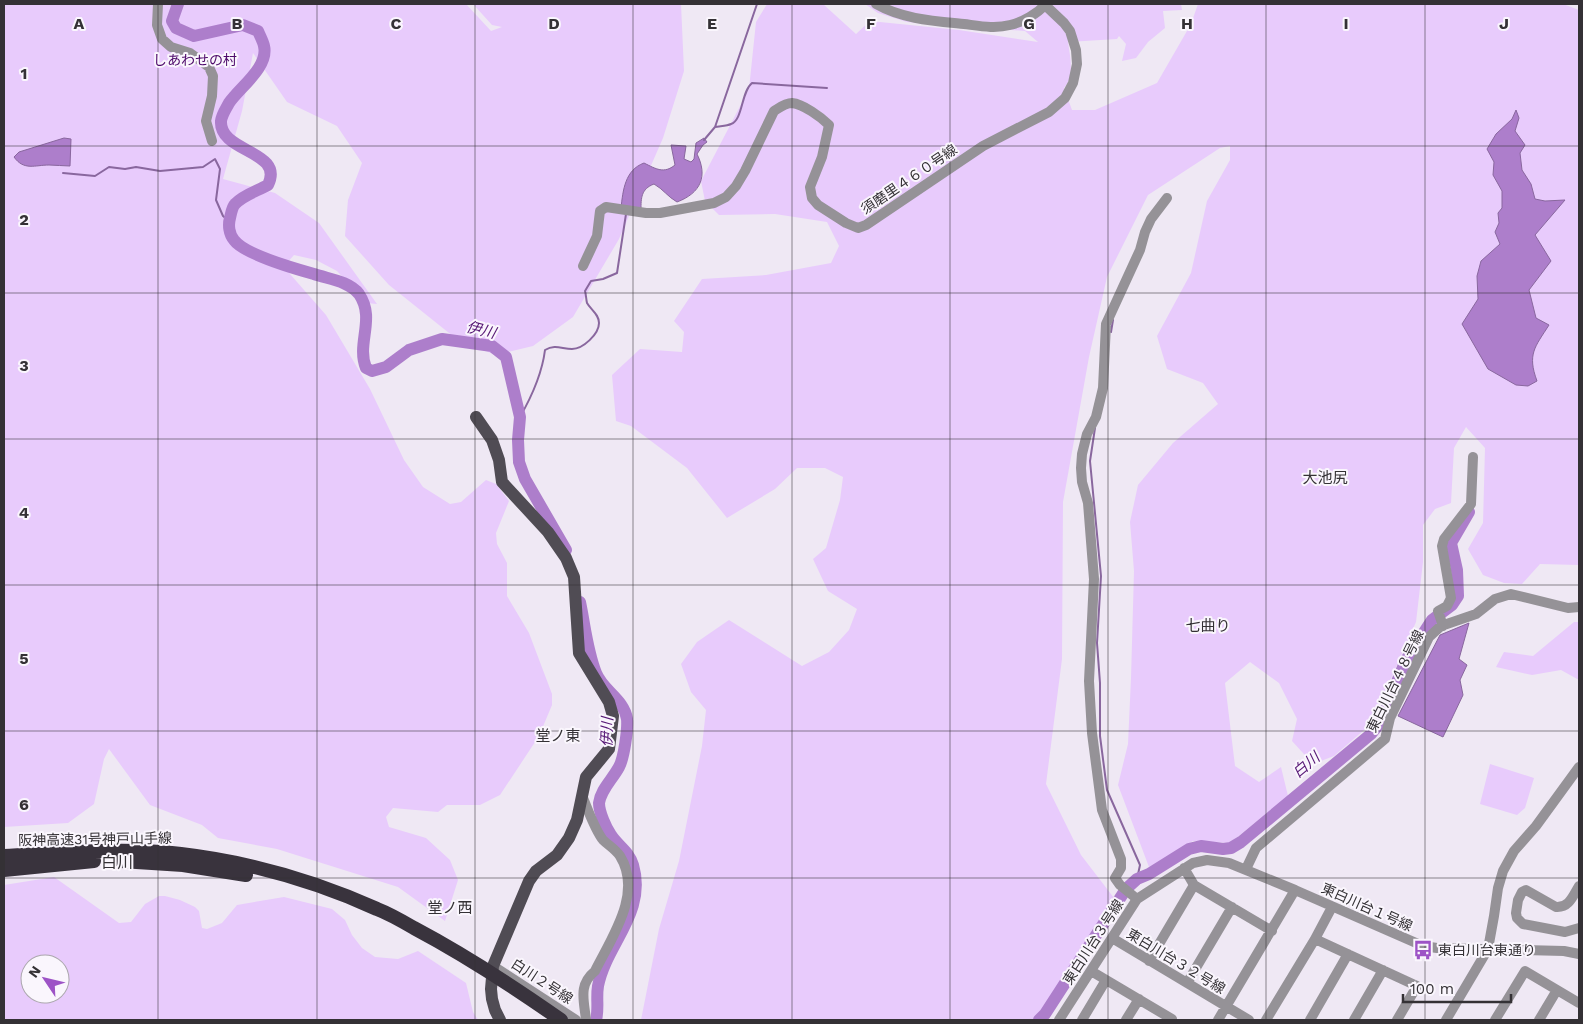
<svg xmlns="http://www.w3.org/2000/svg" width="1583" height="1024" font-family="'Work Sans','Noto Sans JP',sans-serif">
<rect width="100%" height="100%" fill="#efe8f4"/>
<path fill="#e8cbfc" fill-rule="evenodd" d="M4 4H466L491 31 502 27 492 25 473 4H681L684 71 663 138 619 239 573 317 533 346 496 355 459 341 389 285 345 236 348 200 362 163 337 126 287 102 253 53 242 111 223 179 275 193 319 223 377 304 366 303 337 271 316 260 294 255 286 264 290 274 326 315 370 389 404 460 423 487 450 504 461 502 486 480 496 484 509 501 496 533 497 544 507 563V596L529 633 552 694V705L539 736 500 795 480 805H447L438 812 393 808 386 817 389 827 426 838 450 860 458 880 445 921 398 887 277 849 218 838 202 825 150 805 109 749 104 759 94 804 68 823 4 827Z
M767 4H823L856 34 870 21 959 30 1038 42 1025 31 907 22 878 13 865 4H1181L1182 10 1163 11 1165 28 1148 42 1136 58 1122 61 1126 44 1119 36 1117 39 1068 42C1070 56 1075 77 1064 88L1072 110H1095L1157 83 1191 24 1198 4H1563L1579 10V565L1540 564 1522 584 1504 583 1483 575 1468 549 1483 523 1485 448 1466 427 1454 448 1451 503 1435 509 1423 525V562L1416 622 1371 724 1334 756 1313 764 1292 741 1297 719 1279 683 1250 662 1225 683 1235 766 1259 782 1281 767 1288 796 1230 843 1193 841 1166 859 1149 867 1118 785 1128 744 1131 678 1134 571 1130 522 1138 485 1173 443 1218 404 1203 383 1167 369 1157 336 1191 273 1207 201 1230 160V146L1220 148 1148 195 1107 277 1089 357 1063 502 1062 659 1046 784 1081 855 1114 898 1041 1015 1035 1020H641L659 929 679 861 702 746 706 710 691 692 681 664 697 642 729 620 802 666 829 652 849 630 857 609 828 591 813 559 826 548 840 500 843 477 825 468H797L775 489 727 518 687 468 631 426 616 421 612 375 640 349 682 352 684 332 674 321 702 279 766 275 831 263 839 246 827 222 775 214 719 215 705 201 701 181 749 89 756 22Z
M1574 622H1579V680L1561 670 1532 675 1496 667 1504 652 1533 656Z
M1490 764 1534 778 1525 808 1517 815 1480 804Z
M54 877 119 923 131 922 145 904 159 896H165L180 900 195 907 199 911 202 928 207 929 222 923 237 905 284 897 332 909 345 920 352 935 362 948 375 957 398 959 418 951 466 983 473 1012 478 1020H4V885ZM30 964H60V994H30Z"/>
<path fill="#ad7ecb" stroke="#89679e" d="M1516 110 1519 118 1515 131 1525 145 1520 153 1522 170 1531 184 1535 199 1545 201 1565 200 1535 235 1551 261 1529 290 1536 318 1549 325C1535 347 1527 354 1537 381L1528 386 1516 385 1488 369 1462 324 1478 299 1477 276 1481 261 1500 244 1495 232 1499 223 1498 213 1502 208V191L1493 175 1494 162 1487 149 1496 134 1512 119Z
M64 138 71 139 70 166C63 166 56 165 49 165 35 165 24 171 14 157L19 152Z
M704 138 707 142 703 145 697 154C708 176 701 193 677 202 668 197 663 189 654 184 641 189 641 198 641 210L621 208C623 190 625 170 644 163 656 169 664 174 675 165L671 145 686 146 684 159 691 162 694 159 696 143Z
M1469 623 1459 659 1467 665 1460 680 1463 695 1443 737 1398 716 1440 635Z"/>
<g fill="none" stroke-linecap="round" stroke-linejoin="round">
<path stroke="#89679e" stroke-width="2" d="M715 127 757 4
M704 140 715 127C720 126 727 126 731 124 743 120 741 92 752 83L827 88
M63 173 95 176 109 167 125 169 136 167 160 171 203 167 215 159 220 169 216 200 223 216 229 221
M1111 332 1113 320
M520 417C532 396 542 374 545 350 555 344 562 349 572 349 583 349 599 334 599 323 599 314 591 310 587 303 586 299 586 294 585 291L591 281 603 279 617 273 626 214
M1095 428 1090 461 1101 576 1097 643 1100 683V736L1107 790 1140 865 1137 879"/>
<path stroke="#ad7ecb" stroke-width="12" d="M178 4 172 21 176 28 194 36 243 25 258 31C260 36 263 41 264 46 269 67 240 87 229 103 226 109 222 114 221 121 219 153 285 150 268 185 257 191 243 195 235 204 232 207 231 214 230 218 228 225 229 234 234 240 244 254 296 269 314 274 328 279 349 281 359 294 376 319 356 343 366 368L372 371 386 367 409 350 442 339 492 346 506 357 520 417 518 440 519 462 525 479 566 550
M580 602C585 626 587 650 596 673 603 691 624 699 627 719 628 729 624 758 619 767 612 780 601 789 599 803 599 812 606 828 611 835 618 846 629 851 633 865 647 913 606 944 598 986 596 998 599 1009 596 1020
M1039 1020 1045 1014 1126 889 1137 879 1149 874 1189 849 1201 846 1223 849 1231 848 1241 842 1371 734 1380 723 1406 660 1432 620 1452 605 1458 596 1457 570 1451 543 1469 512"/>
<path stroke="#959297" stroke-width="10" d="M158 4 157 25 162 39 171 47 190 53 209 67 213 76 212 96 206 121 212 141
M876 4C902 19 934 21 964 24 980 26 995 29 1010 25 1023 22 1037 14 1046 4
M583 266 597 236 600 211 606 207 646 213H660L714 203 726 197 736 186 745 171 774 111C779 108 785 103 792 103 803 104 821 117 829 125L822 157 810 187 812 198 818 205 846 223 858 228 866 225 983 146 1049 112 1065 98 1073 83 1077 64 1076 50 1070 31 1064 23 1045 5
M1443 626 1438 611 1447 606 1451 598 1442 546 1444 539 1471 504 1473 457
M583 798C588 810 595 830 603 840 608 845 615 849 620 856 643 893 612 937 595 971 578 985 584 1000 586 1020
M1184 868 1194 885 1272 931
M1246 869 1256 848 1385 739 1390 718 1429 637 1441 626 1476 614 1495 599 1511 594 1568 608 1579 607
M1579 886C1573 896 1569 908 1556 907L1526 890 1522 892 1518 900 1516 913 1517 918 1523 924 1565 932 1579 928
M1137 899 1120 885 1115 878 1121 868V859L1102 810 1092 733 1089 681 1094 579 1088 503 1082 482 1081 468 1082 454 1087 434 1096 417 1103 388 1106 324 1140 250 1145 232 1151 219 1167 198
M1332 907 1315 939 1417 986 1397 1020
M1112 938 1249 1020
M1149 961 1194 885
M493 966 576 1020
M1091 971 1172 1019 1171 1020
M1187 983 1232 907
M1059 1020 1137 899 1193 863 1207 860 1229 863 1295 890
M1082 1020 1106 980
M1126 1020 1139 999
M1218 1020 1295 890 1423 946 1437 948 1564 951 1579 954
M1266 1020 1315 939
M1310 1020 1348 954
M1354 1020 1383 970
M1446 1020 1488 949 1494 916 1498 888 1503 871 1514 851 1536 826 1579 767
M1495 1020 1525 971 1579 1003
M1539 1020 1557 990"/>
<path stroke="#504c54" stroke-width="12" d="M476 417 492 440 499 460 502 482 548 532 566 558 574 577 579 653 609 702 613 716 609 749 586 777 577 820 569 838 557 855 536 871 529 881 493 966 491 989 492 999 495 1010 500 1020"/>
<path stroke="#39333d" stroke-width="14" d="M4 856C62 853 123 847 181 854 249 862 315 881 377 909 390 914 402 921 414 928 465 955 514 987 561 1020
M121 861 183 865 246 875
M4 870 94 861"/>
</g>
<path fill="none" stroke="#343135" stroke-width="1" stroke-opacity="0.55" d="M158 4V1020M317 4V1020M475 4V1020M633 4V1020M792 4V1020M950 4V1020M1108 4V1020M1266 4V1020M1425 4V1020M4 146H1579M4 293H1579M4 439H1579M4 585H1579M4 731H1579M4 878H1579"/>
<defs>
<symbol id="bus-bare" viewBox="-9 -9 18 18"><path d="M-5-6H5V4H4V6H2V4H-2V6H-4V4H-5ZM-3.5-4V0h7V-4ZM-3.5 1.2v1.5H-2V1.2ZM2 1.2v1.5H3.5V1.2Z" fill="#9d53c6" stroke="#faf6fd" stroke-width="2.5" paint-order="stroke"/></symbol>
</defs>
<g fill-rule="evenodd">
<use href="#bus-bare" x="1409" y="936" width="28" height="28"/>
</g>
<g text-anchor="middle" stroke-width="4" stroke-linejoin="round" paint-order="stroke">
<g font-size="14" fill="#4d096a" stroke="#faf6fd">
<text x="195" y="65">しあわせの村</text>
</g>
<g font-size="14" fill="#343135" stroke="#faf6fd">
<text transform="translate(909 179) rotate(-34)" y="5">須磨里４６０号線</text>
<text transform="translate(1395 681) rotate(-64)" y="5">東白川台４８号線</text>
<text transform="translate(95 839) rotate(-1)" y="5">阪神高速31号神戸山手線</text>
<text transform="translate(1367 907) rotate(24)" y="5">東白川台１号線</text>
<text transform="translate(1093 942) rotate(-57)" y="5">東白川台３号線</text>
<text transform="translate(1176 961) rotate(31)" y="5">東白川台３２号線</text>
<text transform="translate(542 981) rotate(33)" y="5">白川２号線</text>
</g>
<g font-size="14" fill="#343135" stroke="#faf6fd" text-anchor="start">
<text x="1438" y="955">東白川台東通り</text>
</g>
<g font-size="15" font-style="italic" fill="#561775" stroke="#faf6fd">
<text transform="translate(481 330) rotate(14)" y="5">伊川</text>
<text transform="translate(607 732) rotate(-88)" y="5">伊川</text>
<text transform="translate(1306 765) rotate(-40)" y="5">白川</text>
</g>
<g font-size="15" fill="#343135" stroke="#faf6fd">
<text x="1325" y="483">大池尻</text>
<text x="1208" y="631">七曲り</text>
<text x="558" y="741">堂ノ東</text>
<text x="450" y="913">堂ノ西</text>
</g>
<g font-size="16" fill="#343135" stroke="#faf6fd">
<text x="117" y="868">白川</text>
</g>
</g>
<g font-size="16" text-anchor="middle" font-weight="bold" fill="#343135" stroke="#faf6fd" stroke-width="4" stroke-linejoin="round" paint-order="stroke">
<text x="79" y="29">A</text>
<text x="237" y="29">B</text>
<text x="396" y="29">C</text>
<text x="554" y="29">D</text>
<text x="712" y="29">E</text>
<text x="871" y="29">F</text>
<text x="1029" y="29">G</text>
<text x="1187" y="29">H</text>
<text x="1346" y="29">I</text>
<text x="1504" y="29">J</text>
<text x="24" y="79">1</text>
<text x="24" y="225">2</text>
<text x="24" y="371">3</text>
<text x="24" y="518">4</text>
<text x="24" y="664">5</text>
<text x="24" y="810">6</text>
</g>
<rect width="1583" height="1024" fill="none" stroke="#343135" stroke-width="10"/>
<g transform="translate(45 979) rotate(305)"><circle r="24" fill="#faf6fd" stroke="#aba7ad"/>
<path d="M0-4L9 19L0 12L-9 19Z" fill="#9d53c6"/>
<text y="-8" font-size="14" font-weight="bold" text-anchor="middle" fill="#343135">N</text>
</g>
<path d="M1403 994v8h108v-8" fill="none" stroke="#343135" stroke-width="2.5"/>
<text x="1410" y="994" font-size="15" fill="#343135" stroke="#faf6fd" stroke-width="4" paint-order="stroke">100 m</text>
</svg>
